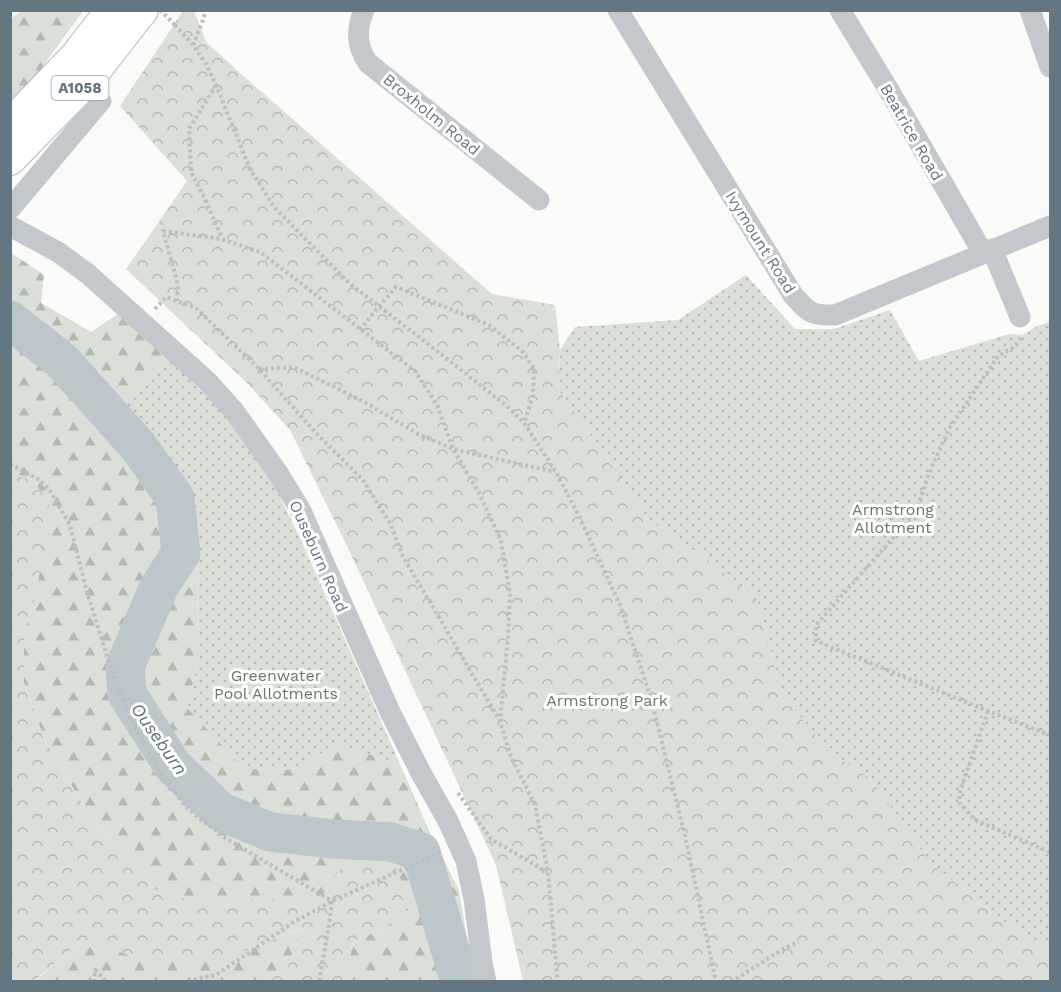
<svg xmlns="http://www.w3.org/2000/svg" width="1061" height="992" font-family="'Work Sans',sans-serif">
<defs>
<pattern id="forest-firs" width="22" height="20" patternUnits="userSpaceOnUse" patternTransform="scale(1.5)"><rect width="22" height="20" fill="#dadfd7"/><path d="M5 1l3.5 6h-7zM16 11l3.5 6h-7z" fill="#b4b9b4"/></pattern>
<pattern id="park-crowns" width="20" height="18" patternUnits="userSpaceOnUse" patternTransform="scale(1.5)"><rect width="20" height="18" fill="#dadfd7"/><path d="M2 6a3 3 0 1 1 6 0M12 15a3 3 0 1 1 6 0" fill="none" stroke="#b4b9b4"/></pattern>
<pattern id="garden-dots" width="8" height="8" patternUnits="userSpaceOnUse" patternTransform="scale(1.5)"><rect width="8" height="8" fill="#dadfd7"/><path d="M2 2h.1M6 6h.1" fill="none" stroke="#b4b9b4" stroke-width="1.8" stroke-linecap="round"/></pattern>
</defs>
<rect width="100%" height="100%" fill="#fafaf8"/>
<path fill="url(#forest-firs)" d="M22 11H83L24 92 10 106V19Z
M10 252 44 275 41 303 91 332 118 314 168 358 113 411 182 488 197 553 198 658 188 709 293 770 337 744 400 764 431 835 459 890 474 981H347V971L353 941 385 928 345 861 325 893 308 902 258 897 224 906 186 899 155 889 89 815 45 741 24 683V632L37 591 33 480 11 474Z
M302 928 287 969 268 981 34 982 82 940 133 956 245 951Z"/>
<path fill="url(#park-crowns)" d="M183 11H194L206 42 240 73 492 294 555 305 560 350 558 389 600 448 648 519 711 562 757 598 782 695 830 752 871 779 929 861 1002 921 1050 948V981H523L496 865 347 546 290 430 246 382 126 269 187 181 120 106Z
M10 474 33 480 49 503 37 591 24 632V683L45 741 89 815 155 889 186 899 224 906 258 897 308 902 325 893 345 861 370 853 389 852 412 904 385 928 353 941 347 971V981H268L287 969 301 928 245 951 201 961 133 956 82 940 34 981H11Z"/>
<path fill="url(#garden-dots)" d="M746 275 795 329H834L890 310 919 361 1009 334 1023 335 1037 326 1050 322V948L1002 921 929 861 871 779 830 752 782 695 757 598 711 562 648 519 600 448 558 389 560 350 575 327 678 320Z
M168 358 222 411 268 472 301 540 400 764 337 744 293 770 244 769 188 709 198 658 197 553 182 488 113 411Z"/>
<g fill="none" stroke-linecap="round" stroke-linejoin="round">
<path stroke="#bbc7cb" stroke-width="39" d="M10 320 62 361 138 446 175 498 181 553 159 587 125 666 127 694 173 766 220 811 270 832 334 839 391 842 421 852 457 972 459 982"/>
<defs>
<path id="highway" d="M10 124 76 55 111 10
M10 160 90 78 143 10"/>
</defs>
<use href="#highway" stroke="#b4b9bd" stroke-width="32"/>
<path stroke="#bbbfc2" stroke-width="4" stroke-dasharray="3 3" stroke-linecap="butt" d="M175 25 193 45 206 64 216 85 250 169 274 207 350 284 423 340 509 408 524 423 556 472 578 514 620 605 651 698 685 836 716 982
M193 45 202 23 206 10
M216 85 189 129 191 172 205 199 222 238
M177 301 178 285 163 231 222 239 260 252 415 371 437 405 453 449 479 493 501 540 510 594 508 637 500 721
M155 309 166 297 196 308 259 369 315 432 363 480 391 525 402 555 500 721 511 757 535 805 548 872 557 975 559 982
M360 330 379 306 396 287 489 325 523 352 534 369 533 396 524 423
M1021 338 1014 347 998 356 949 429 929 473 916 512 816 625V641L988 711 1050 735
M259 369 294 367 366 403 418 434 453 449 555 472
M10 464 38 479 49 489 70 525 87 592 107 656 129 716 159 771 188 809 225 838 332 901 329 925 319 982
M988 711 959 794 960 803 975 820 1050 852
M458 793 491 839 547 872
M94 982 95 970 107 982
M182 982 216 975 294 922 332 901 442 852
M731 982 783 949 799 942"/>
<path stroke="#c3c8cc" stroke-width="21" d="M364 10C356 29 356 46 368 63L539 200
M618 10 793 295C808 312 811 316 835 315L1050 226
M840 10 890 92 983 253
M1030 10 1050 67
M10 209 101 101
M10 226 58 252 88 274 207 381 234 411 278 473 301 511 390 712 421 773 448 821 466 861 474 899 482 962 486 982
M992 249 1020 317"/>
<use href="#highway" stroke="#fff" stroke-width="30"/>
<path stroke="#bbbfc2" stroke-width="4" stroke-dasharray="3 3" stroke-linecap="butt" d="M160 10 175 25"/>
</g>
<g text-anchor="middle" stroke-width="6" stroke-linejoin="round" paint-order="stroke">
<rect fill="#fff" stroke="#939fa8" stroke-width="1.5" x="51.5" y="76" width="57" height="24" rx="4.5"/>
<g font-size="15" font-weight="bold" fill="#657683">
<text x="80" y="93">A1058</text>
</g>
<g font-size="16" fill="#657683" stroke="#fff">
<text transform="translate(432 114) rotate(39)" y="6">Broxholm Road</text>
<text transform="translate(912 132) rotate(60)" y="6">Beatrice Road</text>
<text transform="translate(761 242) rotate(58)" y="6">Ivymount Road</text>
<text transform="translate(319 556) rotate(66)" y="6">Ouseburn Road</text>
</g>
<g font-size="16" fill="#687a64" stroke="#fff">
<text x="893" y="515">Armstrong<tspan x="893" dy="18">Allotment</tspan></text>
<text x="276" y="681">Greenwater<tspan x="276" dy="18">Pool Allotments</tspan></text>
<text x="607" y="706">Armstrong Park</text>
</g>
<g font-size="18" font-style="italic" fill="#60757c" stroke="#fff">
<text transform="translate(159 739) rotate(55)" y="6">Ouseburn</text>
</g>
</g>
<rect width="1061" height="992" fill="none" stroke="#657683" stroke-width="24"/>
</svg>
